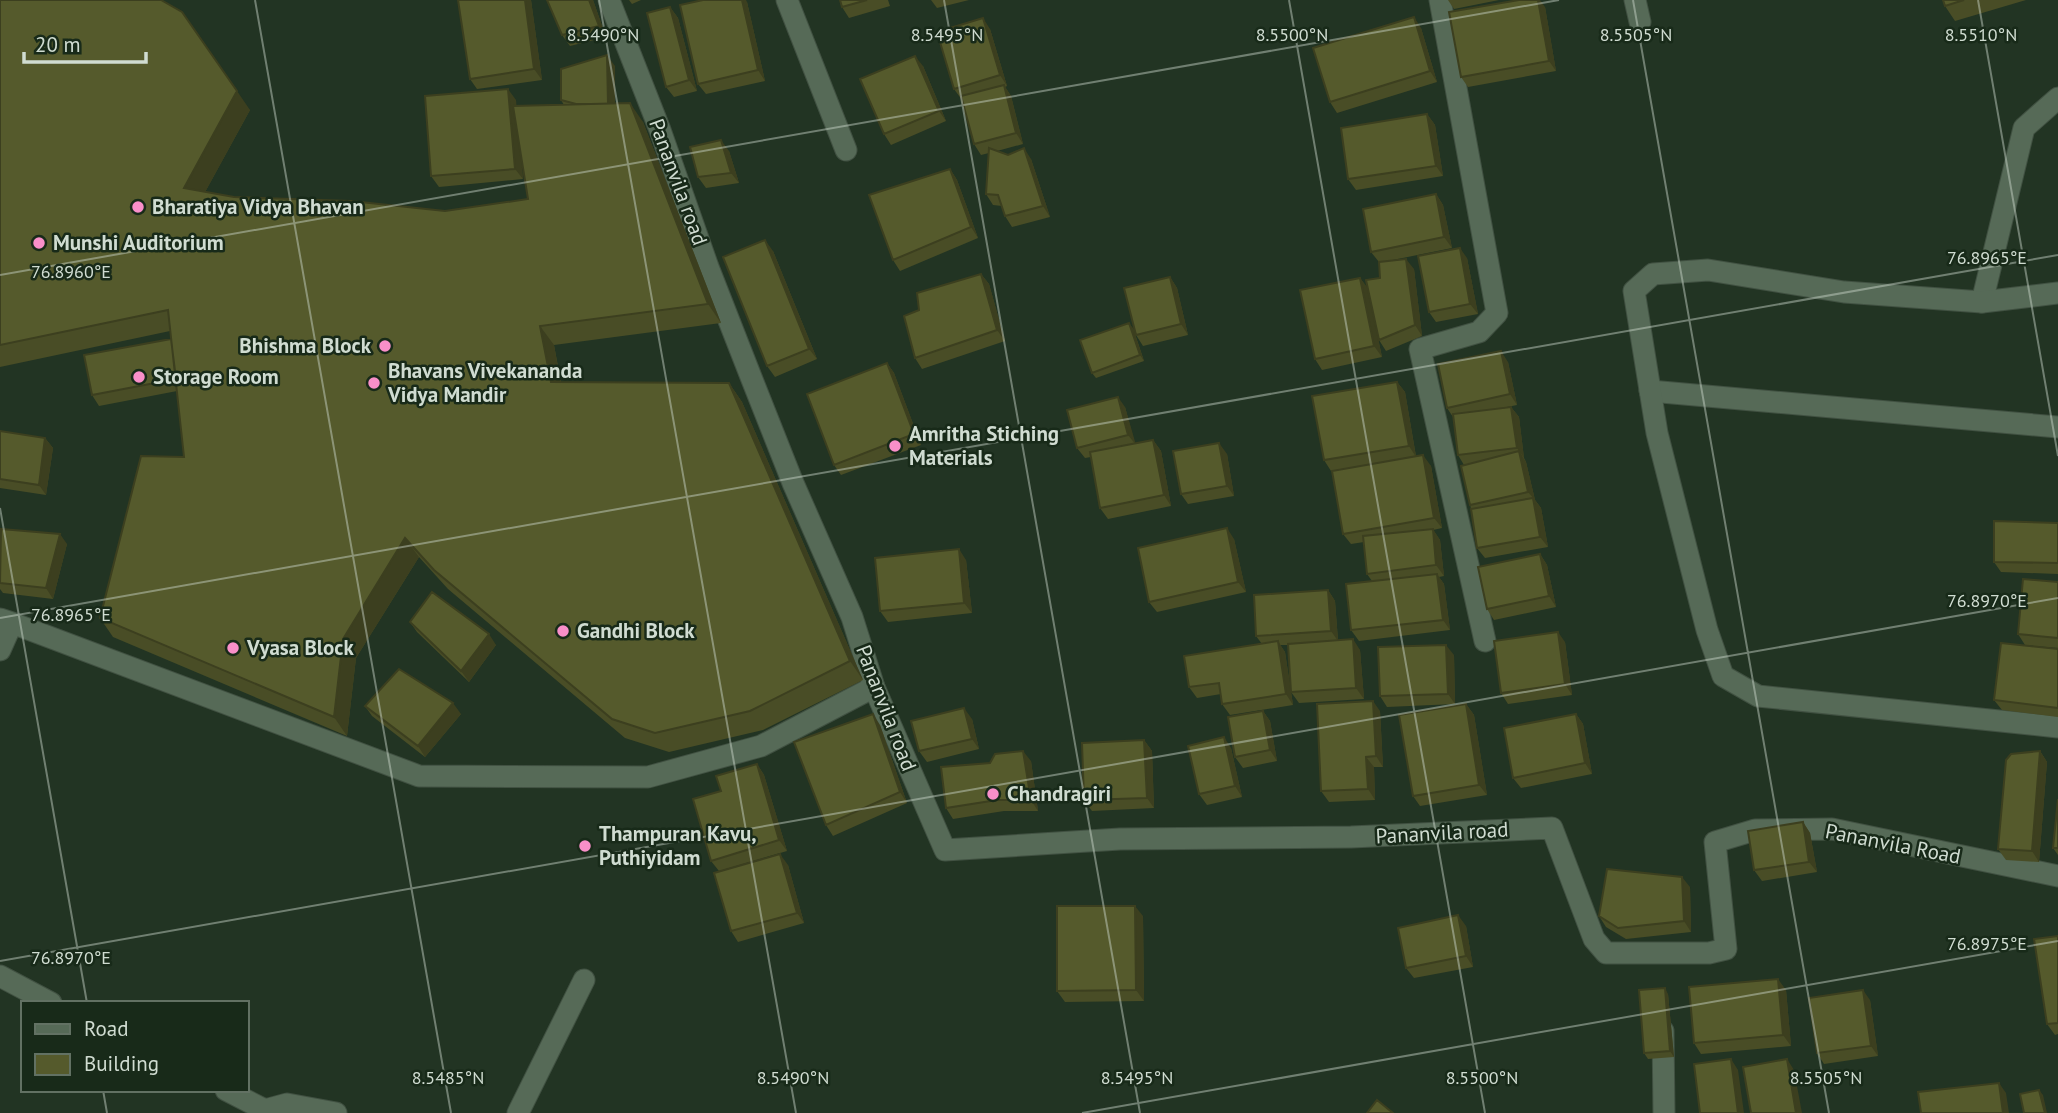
<svg xmlns="http://www.w3.org/2000/svg" width="2058" height="1113" font-family="'PT Sans',sans-serif">
<rect width="100%" height="100%" fill="#223423"/>
<g fill="none" stroke-linecap="round" stroke-linejoin="round">
<defs>
<path id="lane" d="M609 0 660 130 708 267 751 377 793 483 852 617 874 687 945 850 1120 839 1351 837 1552 828 1594 939 1606 953H1709L1726 949 1715 842 1755 830 1832 829 2058 876
M1982 302 2024 128 2058 98
M1650 391 2058 427"/>
<path id="street" d="M787 0 846 150
M1440 0 1497 313 1479 332 1420 349 1485 641
M1635 0 1640 22
M2058 293 1982 302 1844 292 1708 270 1653 274 1634 291 1657 433 1707 630 1723 676 1758 696 2058 727
M0 619 12 623 0 650
M12 623 419 776 648 777 761 746 874 687
M0 976 51 1003
M1663 1031 1664 1113
M226 1090 265 1110
M264 1113 265 1110 287 1104 336 1113
M518 1113 584 980"/>
</defs>
<use href="#lane" stroke="#415142" stroke-width="23"/>
<use href="#street" stroke="#415142" stroke-width="23"/>
<use href="#lane" stroke="#566a57" stroke-width="21"/>
<use href="#street" stroke="#566a57" stroke-width="21"/>
</g>
<path fill="#494d26" d="M0 0 250 110 205 192 234 197 445 211 528 199 520 151 523 179 439 187 431 176 516 100V105H564L561 100 615 66V104L643 122 721 323 554 345 561 382 729 383 742 402 863 680 763 730 669 752 625 738 448 589 419 557 356 658 347 736 113 637 100 618 184 457 177 391 99 406 92 395 171 339 170 331 0 367Z
M458 0H531L542 80 477 89 470 79Z
M547 0H593L606 37 570 46 562 35Z
M629 0H641L632 4Z
M840 0H888L890 6 849 18 842 7Z
M931 0H969L937 8Z
M1448 0H1499L1454 9Z
M1943 0H2026L1955 21 1945 6Z
M747 2 765 81 706 94 698 84Z
M670 7 678 18 697 91 674 97 666 87Z
M1545 7 1556 71 1468 87 1461 77Z
M1421 28 1437 82 1337 113 1330 102Z
M990 29 1007 86 1005 87 1011 96 1023 144 997 151 1008 155 1031 159 1050 217 1012 227 1005 216 1002 206 993 205 986 194 989 153 981 155 974 144 962 100 954 89Z
M923 66 946 121 891 145 884 134Z
M1427 114 1435 125 1443 176 1356 190 1348 179Z
M729 151 739 183 706 188 698 177Z
M950 169 957 180 978 238 900 271 893 260Z
M1436 194 1443 205 1452 248 1383 262 1414 269 1422 336 1386 351 1379 340 1372 311 1382 357 1322 370 1315 359 1360 278 1367 288 1380 278 1379 262 1371 252Z
M773 251 817 359 775 377 767 366Z
M1467 258 1478 314 1436 322 1429 312Z
M981 274 989 284 1005 341 922 369 915 358 919 310Z
M1170 277 1177 288 1188 335 1143 346 1136 335Z
M1133 328 1144 361 1096 378 1092 373Z
M1508 362 1517 405 1502 408 1511 407 1519 417 1524 458 1526 462 1535 500 1541 508 1548 547 1485 558 1477 548 1464 465 1458 455 1453 417 1447 408Z
M887 363 894 373 921 445 841 475 834 465Z
M1397 382 1405 392 1416 456 1431 466 1442 528 1433 530 1440 540 1444 576 1439 577 1444 584 1450 630 1359 641 1351 630 1372 581 1367 574 1364 542 1351 544 1343 534 1384 462 1331 471 1324 460Z
M1125 407 1135 444 1153 440 1161 451 1171 506 1108 519 1100 508 1091 457 1085 458 1077 448Z
M0 431 45 438 53 448 46 495 0 488Z
M1227 454 1234 496 1188 504 1181 494Z
M2058 523V574L2001 572 1994 562Z
M0 538 67 544 53 599 3 593 0 589Z
M1234 539 1246 592 1157 612 1149 602Z
M1540 554 1547 565 1556 607 1494 620 1487 609Z
M966 560 972 613 888 622 880 611Z
M2058 582V648L2025 645 2018 634Z
M1328 590 1335 601 1338 640 1360 650 1364 699 1299 703 1291 692 1288 645H1280L1285 652 1293 705 1230 715 1222 704 1221 694 1197 698 1189 687 1262 644 1256 636Z
M410 622 496 645 469 682 417 632Z
M1565 642 1572 695 1508 704 1501 693Z
M2058 649V717L2002 710 1994 700Z
M1454 655 1455 704 1387 707 1380 696Z
M1466 704 1474 715 1487 795 1420 806 1413 796Z
M365 706 461 714 425 757 372 716Z
M1263 711 1270 721 1277 761 1243 768 1235 757Z
M1380 711 1383 767H1374L1375 800 1329 802 1321 791Z
M1576 714 1583 724 1592 774 1521 788 1513 778Z
M972 719 979 749 927 762 919 751Z
M880 725 907 803 833 836 826 825Z
M1144 740 1152 751 1154 808 1092 811 1084 800Z
M1231 748 1242 797 1207 805 1199 794Z
M2040 751 2047 762 2039 862 2006 860 1998 849Z
M1031 761 1038 811H1004L953 819 946 808Z
M757 764 764 775 787 851 719 871 711 861 721 791Z
M2058 799V855L2053 848Z
M1803 822 1810 833 1817 872 1762 881 1754 870Z
M788 865 804 923 738 942 731 931Z
M1690 887 1691 932 1626 939 1606 927 1599 916Z
M1143 916 1144 1001 1065 1002 1057 991Z
M1466 926 1473 967 1414 978 1406 968Z
M2058 936V1034L2055 1035 2047 1024Z
M1786 990 1791 1046 1701 1054 1694 1043Z
M1668 994 1674 1057 1648 1059 1644 1053Z
M1870 1000 1878 1056 1824 1064 1817 1053Z"/>
<path fill="#3c3f1f" d="M525 0H531L542 80 534 69Z
M589 0H593L606 37 599 26Z
M742 0H746L747 2 765 81 758 70Z
M1538 0H1540L1545 7 1556 71 1549 61Z
M670 7 678 18 697 91 689 80Z
M1414 17 1421 28 1437 82 1430 71Z
M983 18 990 29 1007 86 1000 75Z
M196 31 250 110 197 207 184 188Z
M607 55 615 66V123L608 112Z
M915 56 923 66 946 121 939 111Z
M1004 85 1011 96 1023 144 1016 133Z
M508 89 516 100 523 179 515 169Z
M630 103 643 122 721 323 708 304Z
M1427 114 1435 125 1443 176 1436 166Z
M721 140 729 151 739 183 731 173Z
M1024 148 1031 159 1050 217 1043 206Z
M950 169 957 180 978 238 971 227Z
M1436 194 1443 205 1452 248 1444 237Z
M765 240 773 251 817 359 809 349Z
M1460 248 1467 258 1478 314 1470 304Z
M1406 259 1414 269 1422 336 1415 325Z
M981 274 989 284 1005 341 997 330Z
M1170 277 1177 288 1188 335 1181 324Z
M1360 278 1368 288 1382 357 1374 346Z
M1129 323 1133 328 1144 361 1140 355Z
M540 326 554 345 564 401 551 382Z
M1501 351 1508 362 1517 405 1510 394Z
M887 363 894 373 921 445 914 434Z
M1397 382 1405 392 1416 457 1409 446Z
M729 383 742 402 863 680 850 661Z
M1118 397 1125 407 1136 445 1128 435Z
M1511 407 1519 417 1524 458 1517 448Z
M45 438 53 448 46 495 39 485Z
M1153 440 1161 451 1171 506 1164 495Z
M1219 443 1227 454 1234 496 1227 486Z
M1519 451 1526 462 1535 500 1541 508 1548 547 1540 537 1534 499 1528 492Z
M1423 455 1431 466 1442 528 1434 518Z
M1227 528 1234 539 1246 592 1238 582Z
M1433 529 1440 540 1444 576 1436 565Z
M60 534 67 544 53 599 46 588Z
M405 538 419 557 356 658 347 736 334 717 343 639Z
M959 549 966 560 972 613 964 603Z
M1540 554 1547 565 1556 607 1549 596Z
M1437 574 1444 584 1450 630 1443 620Z
M1328 590 1335 601 1338 641 1331 631Z
M1558 632 1565 642 1572 695 1565 684Z
M489 634 496 645 469 682 461 671Z
M1353 639 1360 650 1364 699 1356 688Z
M1278 641 1285 652 1293 705 1286 694Z
M1446 645 1454 655 1455 704 1448 694Z
M1373 701 1380 711 1383 767 1376 756Z
M453 703 461 714 425 757 418 746Z
M1466 704 1474 715 1487 795 1479 785Z
M964 708 972 719 979 749 972 739Z
M1263 711 1270 721 1277 761 1270 750Z
M873 714 880 725 907 803 900 792Z
M1576 714 1583 724 1592 774 1585 763Z
M1224 737 1231 748 1242 797 1235 786Z
M1144 740 1152 751 1154 808 1147 798Z
M1023 751 1031 761 1038 811 1031 800Z
M2040 751 2047 762 2039 862 2032 851Z
M1366 757 1374 767 1375 800 1368 789Z
M757 764 764 775 787 851 779 840Z
M1803 822 1810 833 1817 872 1809 862Z
M780 854 788 865 804 923 797 913Z
M1682 877 1690 887 1691 932 1684 921Z
M1135 906 1143 916 1144 1001 1136 990Z
M1458 915 1466 926 1473 967 1466 956Z
M1778 979 1786 990 1791 1046 1783 1035Z
M1665 988 1668 994 1674 1057 1670 1051Z
M1863 990 1870 1000 1878 1056 1871 1046Z
M1731 1059 1738 1070 1744 1113H1738Z
M1787 1059 1794 1070 1802 1113H1796Z
M1999 1083 2006 1093 2009 1113H2003Z
M2039 1090 2043 1095 2047 1113H2045Z"/>
<path fill="#555a2c" stroke="#3c3f1f" stroke-width="2" d="M0 0H161L182 12 237 91 184 188 234 197 351 201 445 211 528 199 513 106 630 103 708 304 540 326 551 382 729 383 850 661 750 711 655 733 612 719 434 570 405 538 343 639 334 717 100 618 141 456 184 457 168 310 0 345Z
M458 0H525L534 69 470 79Z
M547 0H589L599 26 562 35Z
M703 0H742L758 70 698 84 680 5Z
M840 0H867L842 7Z
M1519 0H1538L1549 61 1461 77 1449 12Z
M1943 0H1964L1945 6Z
M670 7 689 80 666 87 647 13Z
M1414 17 1430 71 1330 102 1313 48Z
M983 18 1000 75 954 89 937 32Z
M607 55 608 104H576L561 100V69Z
M915 56 939 111 884 134 860 79Z
M1004 85 1016 133 974 144 961 96Z
M508 89 515 169 431 176 425 96Z
M1427 114 1436 166 1348 179 1341 128Z
M721 140 731 173 698 177 690 147Z
M989 148 1008 155 1024 148 1043 206 1005 216 998 195 986 194Z
M950 169 971 227 893 260 869 195Z
M1436 194 1444 237 1371 252 1363 209Z
M765 240 809 349 767 366 723 257Z
M1460 248 1470 304 1429 312 1418 256Z
M1406 259 1415 325 1379 340 1366 280 1380 278 1379 262Z
M981 274 997 330 915 358 904 316 919 310 917 293Z
M1170 277 1181 324 1136 335 1124 288Z
M1360 278 1374 346 1315 359 1300 290Z
M1129 323 1140 355 1092 373 1080 340Z
M171 339 176 379 92 395 84 355Z
M1501 351 1510 394 1447 408 1438 364Z
M887 363 914 434 834 465 807 394Z
M1397 382 1409 446 1324 460 1312 396Z
M1118 397 1128 435 1077 448 1067 410Z
M1511 407 1517 448 1458 455 1453 414Z
M0 431 45 438 39 485 0 479Z
M1153 440 1164 495 1100 508 1090 452Z
M1219 443 1227 486 1181 494 1173 451Z
M1519 451 1528 492 1470 505 1461 466Z
M1423 455 1434 518 1343 534 1332 471Z
M1533 498 1540 537 1477 548 1471 509Z
M1994 521 2058 523V563L1994 562Z
M1227 528 1238 582 1149 602 1138 548Z
M1 529 60 534 46 588 0 583Z
M1433 529 1436 565 1367 574 1363 536Z
M959 549 964 603 880 611 875 558Z
M1540 554 1549 596 1487 609 1478 567Z
M1437 574 1443 620 1351 630 1346 584Z
M2023 579 2058 582V638L2018 634Z
M1328 590 1331 631 1256 636 1254 595Z
M432 592 489 634 461 671 410 622Z
M1558 632 1565 684 1501 693 1494 641Z
M1353 639 1356 688 1291 692 1288 644Z
M1278 641 1286 694 1222 704 1219 683 1189 687 1184 656Z
M2001 643 2058 649V708L1994 700Z
M1446 645 1448 694 1380 696 1378 647Z
M399 669 453 703 418 746 365 706Z
M1373 701 1376 756 1366 757 1368 789 1321 791 1317 704Z
M1466 704 1479 785 1413 796 1399 715Z
M964 708 972 739 919 751 911 721Z
M1263 711 1270 750 1235 757 1228 717Z
M873 714 900 792 826 825 794 742Z
M1576 714 1585 763 1513 778 1504 728Z
M1224 737 1235 786 1199 794 1188 746Z
M1144 740 1147 798 1084 800 1082 743Z
M1023 751 1031 800H997L946 808 941 767 990 763 995 754Z
M2040 751 2032 851 1998 849 2006 760 2011 754Z
M757 764 779 840 711 861 693 799 721 791 716 776Z
M2058 799V848H2053Z
M1803 822 1809 862 1754 870 1748 831Z
M780 854 797 913 731 931 714 873Z
M1607 869 1682 877 1684 921 1618 928 1599 916Z
M1057 906H1135L1136 990 1057 991Z
M1458 915 1466 956 1406 968 1398 928Z
M2058 936V1023L2047 1024 2034 939Z
M1778 979 1783 1035 1694 1043 1689 987Z
M1665 988 1670 1051 1644 1053 1639 990Z
M1863 990 1871 1046 1817 1053 1809 998Z
M1731 1059 1738 1113H1700L1694 1064Z
M1787 1059 1796 1113H1751L1743 1067Z
M1999 1083 2003 1113H1921L1918 1092Z
M2039 1090 2045 1113H2024L2020 1094Z
M1377 1100 1393 1113H1367Z"/>
<path fill="none" stroke="#d0dcd1" stroke-width="2" stroke-opacity="0.45" d="M255 0 451 1113M599 0 796 1113M944 0 1140 1113M1289 0 1485 1113M1633 0 1829 1113M1978 0 2058 456M0 275 1559 0M0 508 87 1003M0 618 2058 255M0 961 2058 598M103 1090 107 1113M1082 1113 2058 941"/>
<g fill="#f98fc9" stroke="#182a19" stroke-width="2.5">
<circle cx="138" cy="207" r="7"/>
<circle cx="39" cy="243" r="7"/>
<circle cx="385" cy="346" r="7"/>
<circle cx="139" cy="377" r="7"/>
<circle cx="374" cy="383" r="7"/>
<circle cx="895" cy="446" r="7"/>
<circle cx="563" cy="631" r="7"/>
<circle cx="233" cy="648" r="7"/>
<circle cx="993" cy="794" r="7"/>
<circle cx="585" cy="846" r="7"/>
</g>
<g text-anchor="middle" stroke-width="5" stroke-linejoin="round" paint-order="stroke">
<g font-size="21" fill="#d0dcd1" stroke="#182a19">
<text transform="translate(678 182) rotate(70)" y="7">Pananvila road</text>
<text transform="translate(886 708) rotate(69)" y="7">Pananvila road</text>
<text transform="translate(1442 833) rotate(-3)" y="7">Pananvila road</text>
<text transform="translate(1893 844) rotate(11)" y="7">Pananvila Road</text>
</g>
<g font-size="21" font-weight="bold" fill="#d0dcd1" stroke="#182a19" text-anchor="start">
<text x="152" y="214">Bharatiya Vidya Bhavan</text>
<text x="53" y="250">Munshi Auditorium</text>
<text x="371" y="353" text-anchor="end">Bhishma Block</text>
<text x="388" y="378">Bhavans Vivekananda<tspan x="388" dy="24">Vidya Mandir</tspan></text>
<text x="153" y="384">Storage Room</text>
<text x="909" y="441">Amritha Stiching<tspan x="909" dy="24">Materials</tspan></text>
<text x="577" y="638">Gandhi Block</text>
<text x="247" y="655">Vyasa Block</text>
<text x="1007" y="801">Chandragiri</text>
<text x="599" y="841">Thampuran Kavu,<tspan x="599" dy="24">Puthiyidam</tspan></text>
</g>
</g>
<g font-size="18" text-anchor="middle" fill="#d0dcd1" stroke="#182a19" stroke-width="5" stroke-linejoin="round" paint-order="stroke">
<text x="603" y="41">8.5490°N</text>
<text x="947" y="41">8.5495°N</text>
<text x="1292" y="41">8.5500°N</text>
<text x="1636" y="41">8.5505°N</text>
<text x="1981" y="41">8.5510°N</text>
<text x="1987" y="264">76.8965°E</text>
<text x="71" y="278">76.8960°E</text>
<text x="1987" y="607">76.8970°E</text>
<text x="71" y="621">76.8965°E</text>
<text x="1987" y="950">76.8975°E</text>
<text x="71" y="964">76.8970°E</text>
<text x="448" y="1084">8.5485°N</text>
<text x="793" y="1084">8.5490°N</text>
<text x="1137" y="1084">8.5495°N</text>
<text x="1482" y="1084">8.5500°N</text>
<text x="1826" y="1084">8.5505°N</text>
</g>
<rect x="21" y="1001" width="228" height="91" fill="#182a19" stroke="#627163" stroke-width="2"/>
<rect x="35" y="1024" width="35" height="10" fill="#566a57" stroke="#627163" stroke-width="2"/>
<text x="84" y="1036" font-size="21" fill="#d0dcd1">Road</text>
<rect x="35" y="1054" width="35" height="21" fill="#555a2c" stroke="#627163" stroke-width="2"/>
<text x="84" y="1071" font-size="21" fill="#d0dcd1">Building</text>
<path d="M24 52v10h122v-10" fill="none" stroke="#d0dcd1" stroke-width="3.5"/>
<text x="35" y="52" font-size="21" fill="#d0dcd1" stroke="#182a19" stroke-width="5" paint-order="stroke">20 m</text>
</svg>
